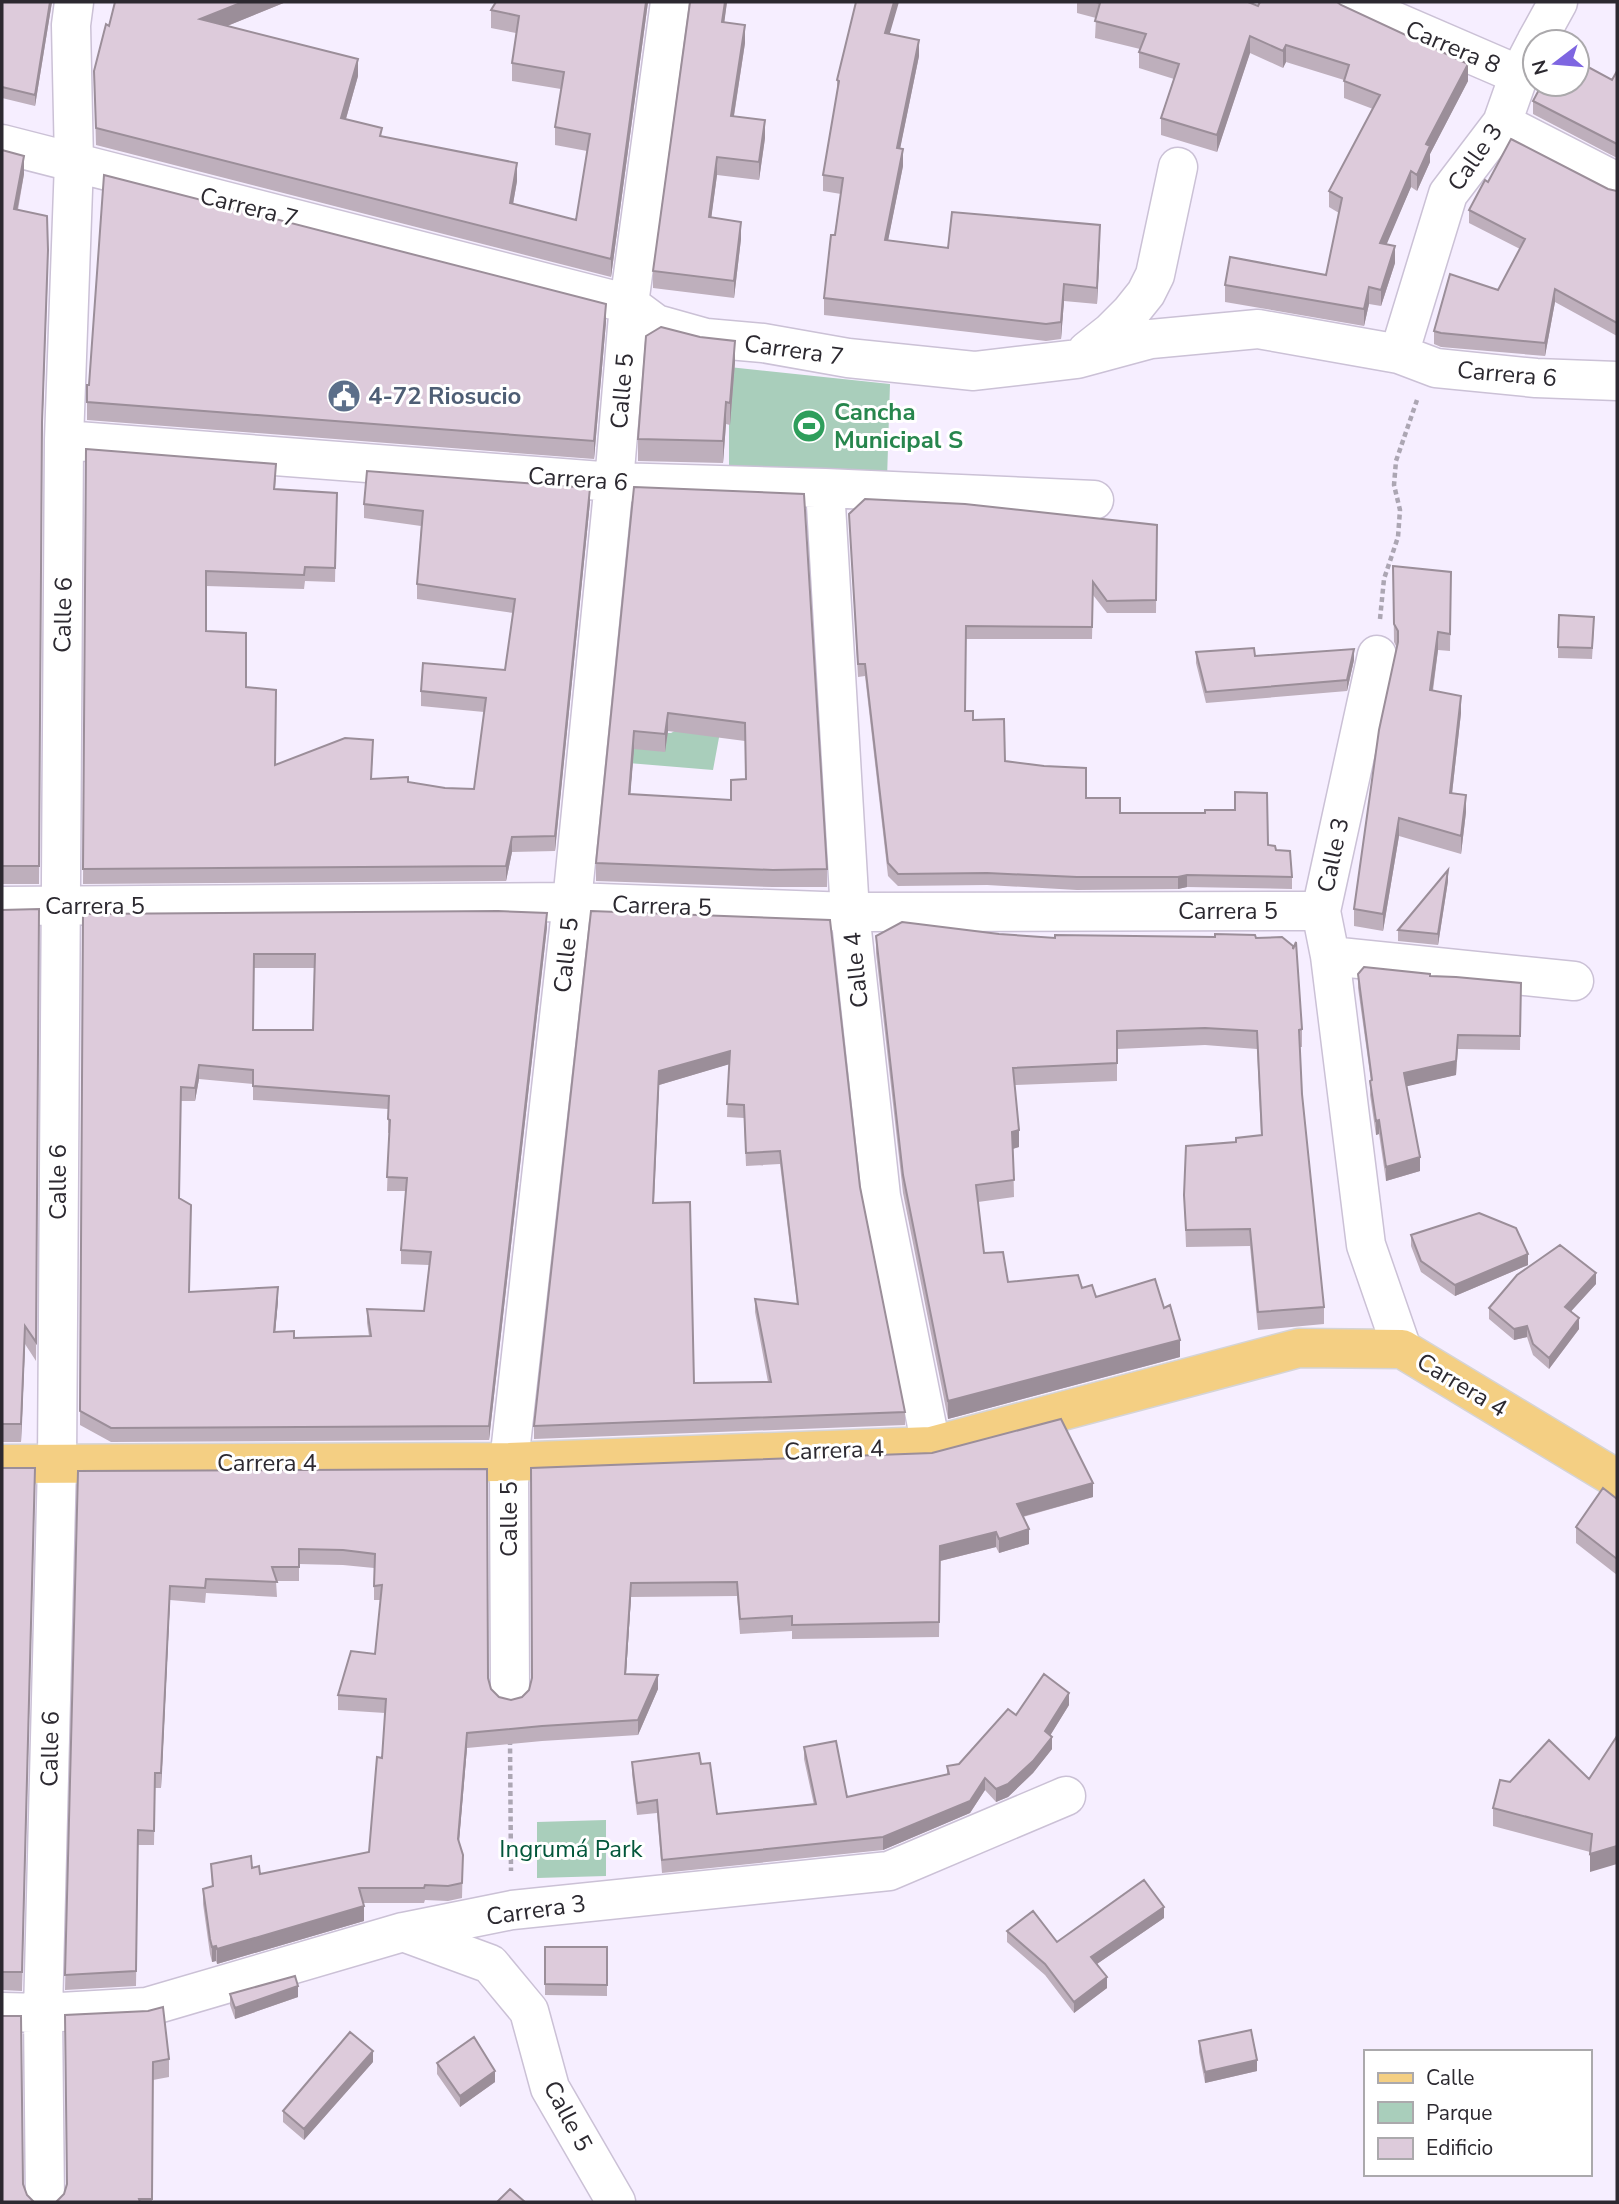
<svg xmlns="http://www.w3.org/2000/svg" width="1619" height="2204" font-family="'Nunito Sans',sans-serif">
<rect width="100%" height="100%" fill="#f6eeff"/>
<path fill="#a9cebb" d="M729 367 890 384 887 479 729 469Z
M723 716 713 770 604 761 596 717 614 733H671L688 724Z
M606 1820V1876L537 1878V1822Z"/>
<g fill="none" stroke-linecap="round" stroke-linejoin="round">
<defs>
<path id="minor" d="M1350 2 1519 75
M1536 42 1558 2
M1502 123 1617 182
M2 144 629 304 656 324 706 338 763 343 848 358 974 371 1077 359 1151 339 1258 329 1399 354 1436 368 1536 378 1617 381
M1087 351 1111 332 1130 313 1146 293 1155 275 1178 167
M1399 354 1448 194 1502 123 1519 75 1535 44
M64 440 614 482 825 488 1094 500
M825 488 850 912 881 1196 931 1446
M1377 655 1321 911 1330 956 1366 1245 1402 1349
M2 906 572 902 850 912 1321 911
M1330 956 1574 981
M510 1693 509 1462 572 902 614 482 629 304 670 2
M403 1932 490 1964 529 2011 550 2088 616 2202
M2 2012 43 2013 147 2007 403 1932 512 1910 889 1871 1066 1796
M45 2202 43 2013 57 1464 64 440 74 162 71 25 74 2"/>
<path id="major" d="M2 1464 509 1462 931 1446 1299 1348 1402 1349 1617 1479"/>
</defs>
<use href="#minor" stroke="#cbc1d6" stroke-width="41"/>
<use href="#major" stroke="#d5d4d6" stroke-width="41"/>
<path stroke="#aca6b3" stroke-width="4.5" stroke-dasharray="5 3.5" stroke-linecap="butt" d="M1380 619 1384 579 1398 537 1400 510 1394 485 1396 461 1417 400
M510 1740 511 1871"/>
<use href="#minor" stroke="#fff" stroke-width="38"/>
<use href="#major" stroke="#f4cf83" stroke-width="38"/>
</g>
<path fill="#beafbc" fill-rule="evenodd" d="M2 2H52L35 106 2 98Z
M115 2H286L227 26 358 76 346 119 382 137 517 181 513 204 576 220 587 151 555 145V127L561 89 512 81V63L516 33 491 28V10L648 2 611 277 96 145 94 71 109 26Z
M690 2H727L724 22 745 43 734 116 765 138 759 180 717 175 711 218 741 239 734 298 653 288V271Z
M1077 2H1247L1258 6 1341 5 1468 81 1430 154V162L1417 191 1411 187 1386 244 1395 263 1381 306 1369 304 1364 326 1225 302V285L1326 275 1339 213 1329 207V191L1373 109 1344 98V80L1286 62 1283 68 1250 53 1217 152 1161 135V118L1174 79 1139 68V52L1140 49 1095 38 1096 18 1077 13Z
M890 34 919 56 900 148 903 166 888 240 948 248 1100 242 1097 304 1064 301 1061 339 1046 341 824 315V298L841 194 823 191V175L837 94V80Z
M1617 71V158L1533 114V101L1612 80Z
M2 150 24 174 18 210 48 268 42 440 39 884H2Z
M1488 182 1608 189 1617 191V336L1555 302 1545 356 1441 347 1434 344V331L1498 290 1520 249 1469 223V210Z
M606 322 594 459 87 420V402L89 385Z
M735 362 730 425 726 424 723 463 638 461V439Z
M86 449 276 478 275 489 337 493 335 582 305 581 304 589 206 586V631L246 687 275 765 373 754 371 779 408 782 445 788 474 789 484 712 421 706V691L505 670 513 613 417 599V584L421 526 364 518V504L590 502 555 851 512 852 506 881 83 884Z
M634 487 827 869V887H773L596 881V863ZM668 731 745 741 746 779 731 800 630 794 634 749 665 752Z
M849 514 1157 525 1156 613H1107L1093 595 1092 639H966L965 711 1005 761 1086 798 1120 813 1268 845 1276 850 1292 877V889L1187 887 1178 889 1077 890 987 885 898 886 888 876 865 676 858 677Z
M1393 566 1451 572 1450 651 1438 650 1433 691 1461 713 1452 794 1466 812 1461 854 1399 836 1383 931 1354 926V909L1397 648 1394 642Z
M1594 628 1592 659 1558 658V647Z
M1196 652 1255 656 1354 660 1347 691 1206 703 1196 663Z
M1448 881 1438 945 1398 941V930Z
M39 909 36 1361 25 1344 21 1442H2V910Z
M591 911 860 1187 905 1412V1425L534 1439V1426ZM729 1064 727 1117 744 1118 746 1166 780 1164 797 1304 755 1299V1312L768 1382 694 1383 654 1203 659 1085Z
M83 914 547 927 489 1440 111 1442 80 1425ZM254 968H314L313 1030H253ZM199 1079 253 1084V1100L388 1109V1133H389L387 1191H406L401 1250V1264L429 1265 424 1311 367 1309V1323L369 1336 294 1338 275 1332 278 1301 190 1292 179 1199 181 1101H195Z
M999 934 1055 938H1256L1302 1029V1047H1300L1302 1094 1324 1307V1324L1258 1330 1250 1246 1186 1247 1184 1195 1236 1142 1261 1135 1257 1049 1205 1045 1117 1049V1081L1015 1085 1019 1147 1013 1149 1014 1197 978 1202 984 1253 1008 1282 1082 1288 1096 1297 1180 1357 948 1419 903 1193 876 953V936Z
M1358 974 1430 976 1521 983 1520 1050 1458 1049 1456 1075 1406 1086 1420 1171 1386 1181 1379 1134 1376 1135 1370 1095 1371 1081 1358 988Z
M1411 1235 1528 1265 1455 1296 1421 1272 1411 1246Z
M1596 1284 1571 1311 1579 1329 1549 1369 1533 1355 1527 1337 1514 1340 1489 1319V1308Z
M2 1468 35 1486 22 1991 2 1990Z
M531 1468 1093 1497 1023 1517 1029 1544 999 1553 996 1547 940 1561 939 1637 792 1639V1631L740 1634 737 1596 631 1597 626 1674 658 1689 638 1735 542 1741 467 1748 459 1842 463 1855 462 1898 448 1901 425 1900 424 1903H363L364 1921 217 1964 216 1961 212 1962 210 1954 203 1904V1889L212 1887 211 1864 252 1868 260 1874 369 1852 382 1758 385 1713 338 1710V1695L375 1654 381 1600H374V1568L343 1565 299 1564V1581H276L277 1597 206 1593 205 1603 170 1600 161 1788H155L154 1845H138L136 1986 65 1990 78 1471 487 1469 488 1678 491 1689 499 1697 511 1700 522 1697 529 1690 532 1678Z
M1617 1499V1575L1576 1543V1527Z
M1069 1705 1050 1735 1052 1749 1033 1773 1008 1797 996 1802 985 1790 970 1813 883 1850 662 1873 657 1813 637 1815 632 1774V1762L701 1764 717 1814 814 1805 804 1759V1747L847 1797 947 1774V1766L959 1764 1016 1715Z
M1617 1736 1590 1872V1852L1493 1826V1808L1589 1779Z
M1164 1918 1097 1964 1107 1988 1074 2013 1045 1975 1007 1942V1931L1057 1942Z
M545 1947H607V1996L545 1995Z
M230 1994 298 1997 235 2019 230 2005Z
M65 2015 169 2059V2077L153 2080 152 2202H56L64 2194 67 2185Z
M1199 2041 1257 2071 1205 2083 1199 2052Z
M373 2062 304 2140 283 2122V2111Z
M437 2063 495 2082 460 2107 437 2074Z"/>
<path fill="#9b8e99" d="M50 2H52L35 106V95Z
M243 2H286L200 37V19Z
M646 2H648L611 277V259Z
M725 2H727L722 40V22Z
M894 2H899L885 50V33Z
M745 25V43L731 134V116Z
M1250 36V53L1217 152V135Z
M919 40V56L897 164V148Z
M1286 45V62L1283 68V51Z
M358 59V76L341 136V118Z
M1468 64V81L1430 154V162L1417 191V175L1426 144Z
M765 120V138L759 180V162Z
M903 149V166L885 256V240Z
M24 156V174L14 227V209Z
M717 157V175L709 235V217Z
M517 163V181L510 221V203Z
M1411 171V187L1380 260V243Z
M741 222V239L734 298V281Z
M1100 225V242L1097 304V288Z
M1395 246V263L1381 306V290Z
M48 250 42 440 39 884 42 422Z
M1064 284V301L1061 339V322Z
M1369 287V304L1364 326V309Z
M1555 289V302L1545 356V343Z
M606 304V322L594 459V441Z
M735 341V362L730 425V403Z
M726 402V424L723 463V441Z
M590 488V502L555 851V836Z
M1438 632V650L1430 708V690Z
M1354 649V660L1347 691V680Z
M1461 696V713L1450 811V793Z
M668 713V731L665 752V734Z
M634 731V749L629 812V794Z
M1466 795V812L1461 854V836Z
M1399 818V836L1383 931V914Z
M512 837V852L506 881V866Z
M1448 870V881L1438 945V934Z
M1187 875V887L1178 889V877Z
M547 913V927L489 1440V1426Z
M1458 1035 1456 1075 1404 1087V1073Z
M730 1051V1064L659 1085 653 1216 659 1071Z
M199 1065V1079L195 1101V1088Z
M1379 1120V1134L1376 1135V1121Z
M1019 1130V1147L1012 1149V1132Z
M1420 1157V1171L1386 1181V1167Z
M1528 1254V1265L1455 1296V1285Z
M1596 1273V1284L1565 1318V1307Z
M278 1287V1301L274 1345V1332Z
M1579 1318V1329L1549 1369V1358Z
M25 1326V1344L21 1442V1424Z
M1527 1326V1337L1514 1340V1329Z
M1180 1340V1357L948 1419V1401Z
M1093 1483V1497L1017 1518V1504Z
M1029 1529V1544L999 1553V1539Z
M996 1532V1547L940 1561 939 1637 940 1546Z
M631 1583V1597L625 1689V1674Z
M170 1586V1600L161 1788V1773Z
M658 1675V1689L638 1735V1720Z
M1069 1693V1705L1045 1744V1731Z
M467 1733V1748L458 1853V1839Z
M1052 1737V1749L1033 1773 1008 1797 996 1802V1789Z
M985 1778V1790L970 1813 883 1850V1837Z
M1617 1846V1864L1590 1872V1854Z
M364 1906V1921L217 1964V1949Z
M1164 1907V1918L1091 1968V1957Z
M216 1946V1961L212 1962V1947Z
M1107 1977V1988L1074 2013V2002Z
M298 1986V1997L235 2019V2008Z
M373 2051V2062L304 2140V2129Z
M1257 2060V2071L1205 2083V2072Z
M495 2071V2082L460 2107V2096Z"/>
<path fill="#ddcbdb" stroke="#9b8e99" stroke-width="2" fill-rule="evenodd" d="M2 2H50L35 95 2 87Z
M115 2H243L200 19 358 59 341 118 382 128 380 136 517 163 510 203 576 220 590 134 555 127 564 72 512 63 519 16 491 10 496 2H646L611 259 96 128 94 71 106 24 109 26Z
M690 2H725L722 22 745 25 731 116 765 120 759 162 717 157 709 217 741 222 734 281 653 271Z
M856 2H894L885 33 919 40 897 148 903 149 885 240 948 248 952 212 1100 225 1097 288 1064 284 1061 322 1046 324 824 298 831 235H835L843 178 823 175 839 81 837 80Z
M1096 2H1248L1258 6 1260 2H1337L1341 5 1468 64 1426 144 1430 146 1417 175 1411 171 1380 243 1395 246 1381 290 1369 287 1364 309 1225 285 1230 257 1326 275 1342 198 1329 191 1380 95 1344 81 1349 65 1286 45 1283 51 1250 36 1217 135 1161 118 1179 64 1139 52 1146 34 1095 21 1100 3Z
M1577 61 1612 80 1617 71V144L1533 101 1542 84H1577Z
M1511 139 1608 189 1617 191V323L1555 289 1545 343 1441 333 1434 331 1450 274 1498 290 1525 239 1469 210 1485 180 1488 182Z
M2 150 24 156 14 209 47 216 48 250 42 422 39 866H2Z
M104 175 606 304 594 441 87 402V385H89Z
M661 327 700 337 735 341 730 403 726 402 723 441 638 439 646 336Z
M86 449 276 464 274 489 337 493 335 568 305 567 304 575 206 571V631L246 633V687L276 690 275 765 345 738 373 740 371 779 408 777V782L445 788 474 789 486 698 421 691 423 663 505 670 515 599 417 584 423 511 364 504 367 471 590 488 555 836 512 837 506 866 83 869Z
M634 487 804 494 827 869 773 870 596 863ZM668 713 745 723 746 779 731 780V800L629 794 634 731 665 734Z
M865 499 965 504 1157 525 1156 600 1107 601 1093 582 1092 627 966 626 965 711H973V720L1004 719 1005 761 1044 766 1086 768V798H1120V813H1205V810H1235V792L1267 793 1268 845 1275 846 1276 850 1290 851 1292 877 1187 875 1178 877H1077L987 873 898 874 888 863 865 664H858L849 514Z
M1393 566 1451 572 1450 634 1438 632 1430 690 1461 696 1450 793 1466 795 1461 836 1399 818 1383 914 1354 909 1379 730 1398 642V631L1394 624Z
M1559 615 1594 617 1592 648 1558 647Z
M1254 648 1255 656 1354 649 1347 680 1206 692 1196 652Z
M1448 870 1438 934 1398 930Z
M39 909 36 1342 25 1326 21 1424H2V910Z
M498 911 547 913 489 1426 111 1428 80 1411 83 914ZM254 954H315L313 1030H253ZM199 1065 253 1070V1086L389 1096 388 1119 390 1120 387 1177 407 1178 401 1250 431 1252 424 1311 367 1309 371 1336 294 1338V1331L274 1332 278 1287 189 1292 191 1205 179 1198 181 1087 195 1088Z
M591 911 830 920 860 1187 905 1412 534 1426ZM730 1051 727 1104 744 1105 746 1153 780 1151 798 1304 755 1299 771 1382 694 1383 690 1202 653 1203 659 1071Z
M902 922 999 934 1055 938V935L1215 937V934L1255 935 1256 938 1282 937 1293 946V949L1296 942 1302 1029 1299 1030 1302 1094 1324 1307 1258 1312 1250 1229 1186 1230 1184 1195 1186 1146 1236 1142V1138L1262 1135 1257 1031 1205 1028 1117 1031V1063L1013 1068 1019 1130 1012 1132 1014 1180 976 1185 984 1253 1003 1252 1008 1282 1078 1275 1082 1288 1092 1285 1096 1297 1155 1279 1164 1308 1170 1305 1180 1340 948 1401 903 1175 876 936Z
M1364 967 1430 974V976L1456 977 1521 983 1520 1036 1458 1035 1456 1061 1404 1073 1420 1157 1386 1167 1379 1120 1376 1121 1370 1081 1372 1080 1358 974Z
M1479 1213 1516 1228 1528 1254 1455 1285 1421 1261 1411 1235Z
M1560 1245 1596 1273 1565 1307 1579 1318 1549 1358 1533 1344 1527 1326 1514 1329 1489 1308 1517 1275Z
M1061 1419 1093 1483 1017 1504 1029 1529 999 1539 996 1532 940 1546 939 1622 792 1625V1616L740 1619 737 1582 631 1583 625 1674 658 1675 638 1720 542 1726 467 1733 458 1839 463 1855 462 1883 448 1886 425 1885 424 1888H359L364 1906 217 1949 216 1946 212 1947 210 1939 203 1889 213 1886 211 1864 251 1856 252 1868 259 1866 260 1874 369 1852 377 1757 382 1758 386 1699 338 1695 351 1651 375 1654 382 1585 374 1586 375 1554 343 1550 299 1549V1567H272L277 1582 206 1579 205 1588 170 1586 161 1773H155L154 1831 138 1830 136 1971 65 1975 78 1471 487 1469 488 1678 491 1689 499 1697 511 1700 522 1697 529 1690 532 1678 531 1468 932 1453Z
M2 1468H35L22 1972H2Z
M1603 1488 1617 1499V1559L1576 1527Z
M1044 1674 1069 1693 1045 1731 1052 1737 1033 1761 1008 1784 996 1789 985 1778 970 1801 883 1837 662 1860 657 1800 637 1803 632 1762 699 1753 701 1764 710 1763 717 1814 816 1804 804 1747 836 1741 847 1797 949 1774 947 1766 959 1764 1008 1709 1016 1715Z
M1617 1736V1846L1590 1854 1592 1834 1493 1808 1500 1780 1510 1782 1549 1740 1589 1779Z
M1144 1880 1164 1907 1091 1957 1107 1977 1074 2002 1045 1964 1007 1931 1033 1911 1057 1942Z
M545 1947H607V1985L545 1984Z
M295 1976 298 1986 235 2008 230 1994Z
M163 2007 169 2059 153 2062 152 2199H139L140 2202H56L64 2194 67 2184 65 2015 148 2011Z
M2 2016H21L23 2184 27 2195 34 2202H2Z
M1251 2030 1257 2060 1205 2072 1199 2041Z
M350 2032 373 2051 304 2129 283 2111Z
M474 2037 495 2071 460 2096 437 2063Z
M510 2189 525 2202H497Z"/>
<defs>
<symbol id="civic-disc" viewBox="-11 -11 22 22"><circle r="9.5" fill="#5c6f8a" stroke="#fff"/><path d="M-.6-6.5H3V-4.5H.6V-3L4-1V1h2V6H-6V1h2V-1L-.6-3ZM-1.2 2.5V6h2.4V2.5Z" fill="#fff"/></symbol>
<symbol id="stadium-disc" viewBox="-11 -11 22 22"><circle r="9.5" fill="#2e9e5b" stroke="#fff"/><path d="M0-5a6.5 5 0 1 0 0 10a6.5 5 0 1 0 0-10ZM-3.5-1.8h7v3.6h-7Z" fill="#fff"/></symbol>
</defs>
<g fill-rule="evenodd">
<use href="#civic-disc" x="325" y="377" width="38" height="38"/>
<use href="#stadium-disc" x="790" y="407" width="38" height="38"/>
</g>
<g text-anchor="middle" stroke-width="6" stroke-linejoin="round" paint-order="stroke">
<g font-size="24" fill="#2c2930" stroke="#fff">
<text transform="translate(1453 47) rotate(23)" y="8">Carrera 8</text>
<text transform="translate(1475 157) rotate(-55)" y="8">Calle 3</text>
<text transform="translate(249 207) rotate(14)" y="8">Carrera 7</text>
<text transform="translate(794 350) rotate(8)" y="8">Carrera 7</text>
<text transform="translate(1507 374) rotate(5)" y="8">Carrera 6</text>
<text transform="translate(622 391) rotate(-85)" y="8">Calle 5</text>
<text transform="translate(578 479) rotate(4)" y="8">Carrera 6</text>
<text transform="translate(63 615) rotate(-89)" y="8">Calle 6</text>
<text transform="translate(1333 855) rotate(-78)" y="8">Calle 3</text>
<text x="95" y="914">Carrera 5</text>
<text transform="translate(662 906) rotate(2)" y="8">Carrera 5</text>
<text x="1228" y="919">Carrera 5</text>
<text transform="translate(566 955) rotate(-84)" y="8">Calle 5</text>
<text transform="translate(856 970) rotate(-96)" y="8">Calle 4</text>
<text transform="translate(58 1182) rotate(-90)" y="8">Calle 6</text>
<text transform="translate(1462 1385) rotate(31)" y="8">Carrera 4</text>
<text transform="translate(834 1450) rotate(-2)" y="8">Carrera 4</text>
<text x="267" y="1471">Carrera 4</text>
<text transform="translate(509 1519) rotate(-90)" y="8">Calle 5</text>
<text transform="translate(50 1749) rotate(-89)" y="8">Calle 6</text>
<text transform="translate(536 1910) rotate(-8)" y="8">Carrera 3</text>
<text transform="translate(568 2116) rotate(62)" y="8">Calle 5</text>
</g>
<g font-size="24" font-weight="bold" fill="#4e5e75" stroke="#fff" text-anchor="start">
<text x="368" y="404">4-72 Riosucio</text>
</g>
<g font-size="24" font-weight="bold" fill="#27864d" stroke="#fff" text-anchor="start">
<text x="834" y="420">Cancha<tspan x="834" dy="28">Municipal S</tspan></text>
</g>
<g font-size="24" fill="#02563a" stroke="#fff">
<text x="571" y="1857">Ingrumá Park</text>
</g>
</g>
<rect width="1619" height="2204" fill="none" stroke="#2c2930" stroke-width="7"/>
<rect x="1364" y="2050" width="228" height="126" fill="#ffffff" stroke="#aba9ac" stroke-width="2"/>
<rect x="1378" y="2073" width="35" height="10" fill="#f4cf83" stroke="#aba9ac" stroke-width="2"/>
<text x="1426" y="2085" font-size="21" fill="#2c2930">Calle</text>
<rect x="1378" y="2102" width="35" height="21" fill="#a9cebb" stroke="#aba9ac" stroke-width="2"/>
<text x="1426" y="2120" font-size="21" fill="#2c2930">Parque</text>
<rect x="1378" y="2138" width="35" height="21" fill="#ddcbdb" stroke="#aba9ac" stroke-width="2"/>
<text x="1426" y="2155" font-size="21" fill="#2c2930">Edificio</text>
<g transform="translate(1556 63) rotate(254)"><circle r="33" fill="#ffffff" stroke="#aba9ac" stroke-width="2"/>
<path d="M0-5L12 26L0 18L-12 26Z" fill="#7e66e1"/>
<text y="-10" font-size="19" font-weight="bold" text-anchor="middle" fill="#2c2930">N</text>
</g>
</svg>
